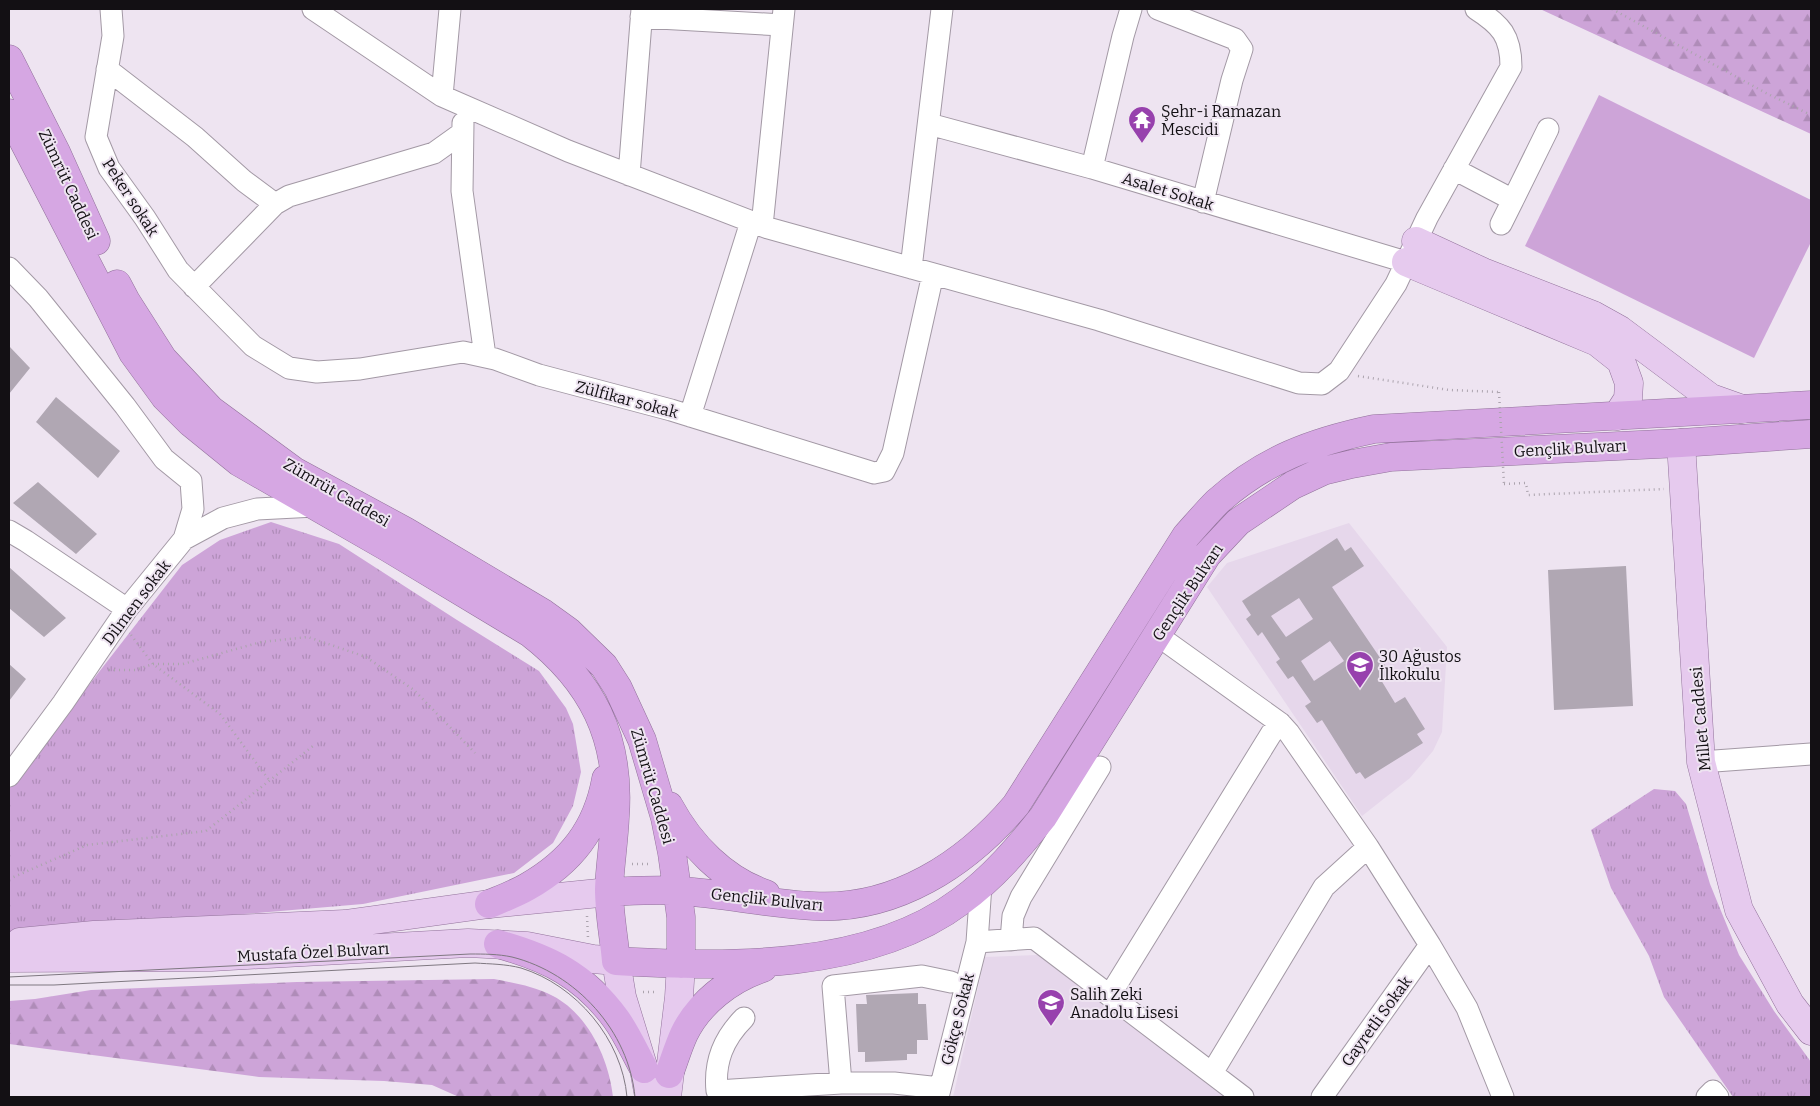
<svg xmlns="http://www.w3.org/2000/svg" width="1820" height="1106" font-family="Bitter,serif">
<defs>
<pattern id="grass-tufts" width="24" height="20" patternUnits="userSpaceOnUse" patternTransform="scale(1.25)"><rect width="24" height="20" fill="#cda4d8"/><path d="M3 7l-1-3M5 7V3M7 7l1-3M15 17l-1-3M17 17v-4M19 17l1-3" fill="none" stroke="#af8cb8"/></pattern>
<pattern id="forest-firs" width="22" height="20" patternUnits="userSpaceOnUse" patternTransform="scale(1.25)"><rect width="22" height="20" fill="#cda4d8"/><path d="M5 1l3.5 6h-7zM16 11l3.5 6h-7z" fill="#af8cb8"/></pattern>
</defs>
<rect width="100%" height="100%" fill="#eee4f1"/>
<path fill="#e6d7eb" d="M1349 523 1447 647 1442 732 1433 751 1410 778 1362 816 1207 587 1227 563Z
M1038 955 1224 1097H953L985 957Z"/>
<path fill="url(#grass-tufts)" d="M271 522 339 544 457 620 539 671 566 708 573 724 581 772 573 806 553 843 514 873 363 904 20 933H9V788L182 565 220 540Z
M1654 789 1675 791 1686 804 1710 884 1739 955 1774 1011 1811 1062V1097H1733L1664 997 1649 956 1611 888 1591 830Z"/>
<path fill="url(#forest-firs)" d="M1540 9H1811V134Z
M494 979C514 983 534 986 553 996 588 1014 609 1059 613 1097H459L432 1085 384 1081 259 1077 9 1044V1001L35 999 91 990 297 982Z"/>
<path fill="#cda4d8" d="M1599 95 1811 200V242L1754 358 1525 246Z"/>
<path fill="#b0a7b3" fill-rule="evenodd" d="M9 346 30 368 9 394Z
M56 397 120 451 98 478 36 422Z
M38 482 97 534 76 554 13 503Z
M1337 538 1345 551 1351 547 1364 566 1332 587 1391 674 1381 680 1395 703 1405 697 1425 729 1417 734 1423 743 1365 779 1360 772 1356 774 1322 720 1317 723 1305 706 1311 702 1293 676 1288 679 1276 662 1280 659 1262 632 1258 636 1246 619 1251 615 1242 601ZM1299 598 1313 619 1286 637 1271 616ZM1330 641 1344 661 1314 681 1301 661Z
M1626 566 1633 706 1554 710 1548 570Z
M9 567 66 618 44 637 9 608Z
M9 664 26 679 9 701Z
M918 993V1004H926L928 1040H917V1054H907V1060L865 1062V1052H858L856 1004H867L866 995Z"/>
<g fill="none" stroke-linecap="round" stroke-linejoin="round">
<defs>
<path id="minor" d="M111 9 113 36 96 137 109 168 145 218 178 270 253 346 289 368 317 372 360 369 463 352 495 359 539 375 671 410 874 473 884 471 893 453 933 274
M313 9 442 96 568 151 768 228 1099 320 1299 383 1322 384 1339 371 1396 284 1427 218 1511 67C1511 36 1501 25 1476 9
M1158 9 1235 39 1242 49 1232 80 1203 202
M641 17 782 25
M107 69 195 137 244 181 275 204
M442 96 450 9
M463 123 462 191 485 356
M929 124 1092 168 1406 262
M1092 168 1123 36 1131 9
M1454 169 1513 200 1548 129
M629 175 642 9
M1501 224 1513 200
M762 226 784 9
M9 268 38 298 125 406 164 459 191 481 193 509 184 539
M911 268 942 9
M194 287 275 204 289 196 434 153 462 133
M690 416 751 222
M9 531 26 541 127 609
M1157 635 1280 723 1289 733 1368 847 1430 945 1467 1008 1503 1097
M1701 762 1811 754
M9 776 63 703 127 609 184 539 223 518 257 509 315 506
M1011 940 1013 916 1021 897 1100 767
M977 942 1034 938 1243 1097
M1110 995 1271 734 1280 723
M744 1018C723 1039 714 1062 717 1091L841 1083H894L940 1088
M1212 1073 1324 887 1368 847
M841 1083 833 986 922 976 951 982
M938 1097 977 942 981 885
M1322 1097 1430 945
M1707 1097 1713 1091 1718 1097"/>
<path id="major" d="M1416 241 1483 272 1593 315 1620 330 1711 398 1742 409
M1406 262 1597 342 1621 361 1629 383 1628 399 1617 416
M1681 443 1701 762 1739 910 1790 1004 1811 1031
M20 942 94 935 345 924 489 904 609 892
M9 958 211 957 468 943 527 946 593 959 616 961 622 997 644 1069 649 1097
M667 1097 679 997 681 964"/>
<path id="highway" d="M9 59 56 152 96 241
M9 113 133 353 165 397 191 423 239 462 387 547 530 633C592 681 621 738 615 817 614 841 610 865 609 889 609 913 614 937 616 961 726 967 868 971 961 901 993 878 1019 847 1043 817L1207 555 1238 522 1293 485 1323 471 1352 464 1391 457 1681 443 1811 434
M117 284 126 301 163 359 211 410 294 471 405 531 543 613 568 631 604 666 618 688 642 740 665 818 672 853 681 917V964
M669 806C690 845 724 880 766 894
M609 892C633 891 658 889 681 891 726 894 769 904 813 906 895 911 966 864 1016 805L1186 536C1196 525 1206 513 1217 502 1264 460 1312 442 1374 429L1811 405
M489 904C501 899 515 894 527 887 571 862 597 829 606 779
M498 944C548 958 584 975 616 1019 627 1034 635 1053 644 1069
M669 1074C674 1061 678 1047 684 1034 699 1003 730 979 763 968"/>
</defs>
<use href="#minor" stroke="#a399a5" stroke-width="23"/>
<use href="#major" stroke="#92729b" stroke-width="29"/>
<use href="#highway" stroke="#92729b" stroke-width="29"/>
<path stroke="#aca4ae" stroke-width="2.5" stroke-dasharray="1 4" stroke-linecap="butt" d="M1612 9 1766 93 1811 115
M1358 376 1449 390 1499 392
M1504 484 1526 483 1528 495 1664 489
M131 635 153 664 220 714 269 780
M109 670H135L153 664H183L261 642 308 637 366 657 414 690 475 753
M632 864H651
M9 879 87 845 206 831 313 746
M587 916 588 938
M643 992H657"/>
<use href="#minor" stroke="#fff" stroke-width="21"/>
<use href="#major" stroke="#e6caee" stroke-width="28"/>
<use href="#highway" stroke="#d6a7e3" stroke-width="28"/>
<path stroke="#7f7881" stroke-width="1" d="M9 977 470 954C484 954 498 954 512 957 576 973 629 1031 635 1097
M9 985H54L475 963C490 964 506 964 521 968 576 985 622 1039 627 1097"/>
<path stroke="#aca4ae" stroke-width="2.5" stroke-dasharray="1 4" stroke-linecap="butt" d="M1499 392 1504 484"/>
</g>
<defs>
<symbol id="temple-pin" viewBox="-11 -11 22 30"><path d="M0 17L-7.5 6A9.5 9.5 0 1 1 7.5 6Z" fill="#9741ad" stroke="#eee4f1"/><path d="M0-6L5-2H3V0L6.5 2.5H4V6H1.5V3h-3V6H-4V2.5H-6.5L-3 0V-2H-5Z" fill="#fff"/></symbol>
<symbol id="school-pin" viewBox="-11 -11 22 30"><path d="M0 17L-7.5 6A9.5 9.5 0 1 1 7.5 6Z" fill="#9741ad" stroke="#eee4f1"/><path d="M0-5L7-2L0 1L-7-2ZM-4 1L0 2.5L4 1V4Q0 6-4 4Z" fill="#fff"/></symbol>
</defs>
<g fill-rule="evenodd">
<use href="#temple-pin" x="1126" y="104" width="32" height="43"/>
<use href="#school-pin" x="1344" y="649" width="32" height="43"/>
<use href="#school-pin" x="1035" y="987" width="32" height="43"/>
</g>
<g text-anchor="middle" stroke-width="4" stroke-linejoin="round" paint-order="stroke">
<g font-size="16" fill="#131014" stroke="#eee4f1" text-anchor="start">
<text x="1161" y="117">Şehr-i Ramazan<tspan x="1161" dy="18">Mescidi</tspan></text>
<text x="1379" y="662">30 Ağustos<tspan x="1379" dy="18">İlkokulu</tspan></text>
<text x="1070" y="1000">Salih Zeki<tspan x="1070" dy="18">Anadolu Lisesi</tspan></text>
</g>
<g font-size="16" fill="#131014" stroke="#eee4f1">
<text transform="translate(69 184) rotate(65)" y="6">Zümrüt Caddesi</text>
<text transform="translate(1168 191) rotate(17)" y="6">Asalet Sokak</text>
<text transform="translate(131 197) rotate(57)" y="6">Peker sokak</text>
<text transform="translate(627 399) rotate(15)" y="6">Zülfikar sokak</text>
<text transform="translate(1570 448) rotate(-3)" y="6">Gençlik Bulvarı</text>
<text transform="translate(337 492) rotate(30)" y="6">Zümrüt Caddesi</text>
<text transform="translate(1187 592) rotate(-56)" y="6">Gençlik Bulvarı</text>
<text transform="translate(136 602) rotate(-53)" y="6">Dilmen sokak</text>
<text transform="translate(1700 719) rotate(-95)" y="6">Millet Caddesi</text>
<text transform="translate(653 786) rotate(74)" y="6">Zümrüt Caddesi</text>
<text transform="translate(767 899) rotate(6)" y="6">Gençlik Bulvarı</text>
<text transform="translate(313 952) rotate(-3)" y="6">Mustafa Özel Bulvarı</text>
<text transform="translate(957 1019) rotate(-76)" y="6">Gökçe Sokak</text>
<text transform="translate(1376 1021) rotate(-54)" y="6">Gayretli Sokak</text>
</g>
</g>
<rect width="1820" height="1106" fill="none" stroke="#131014" stroke-width="20"/>
</svg>
